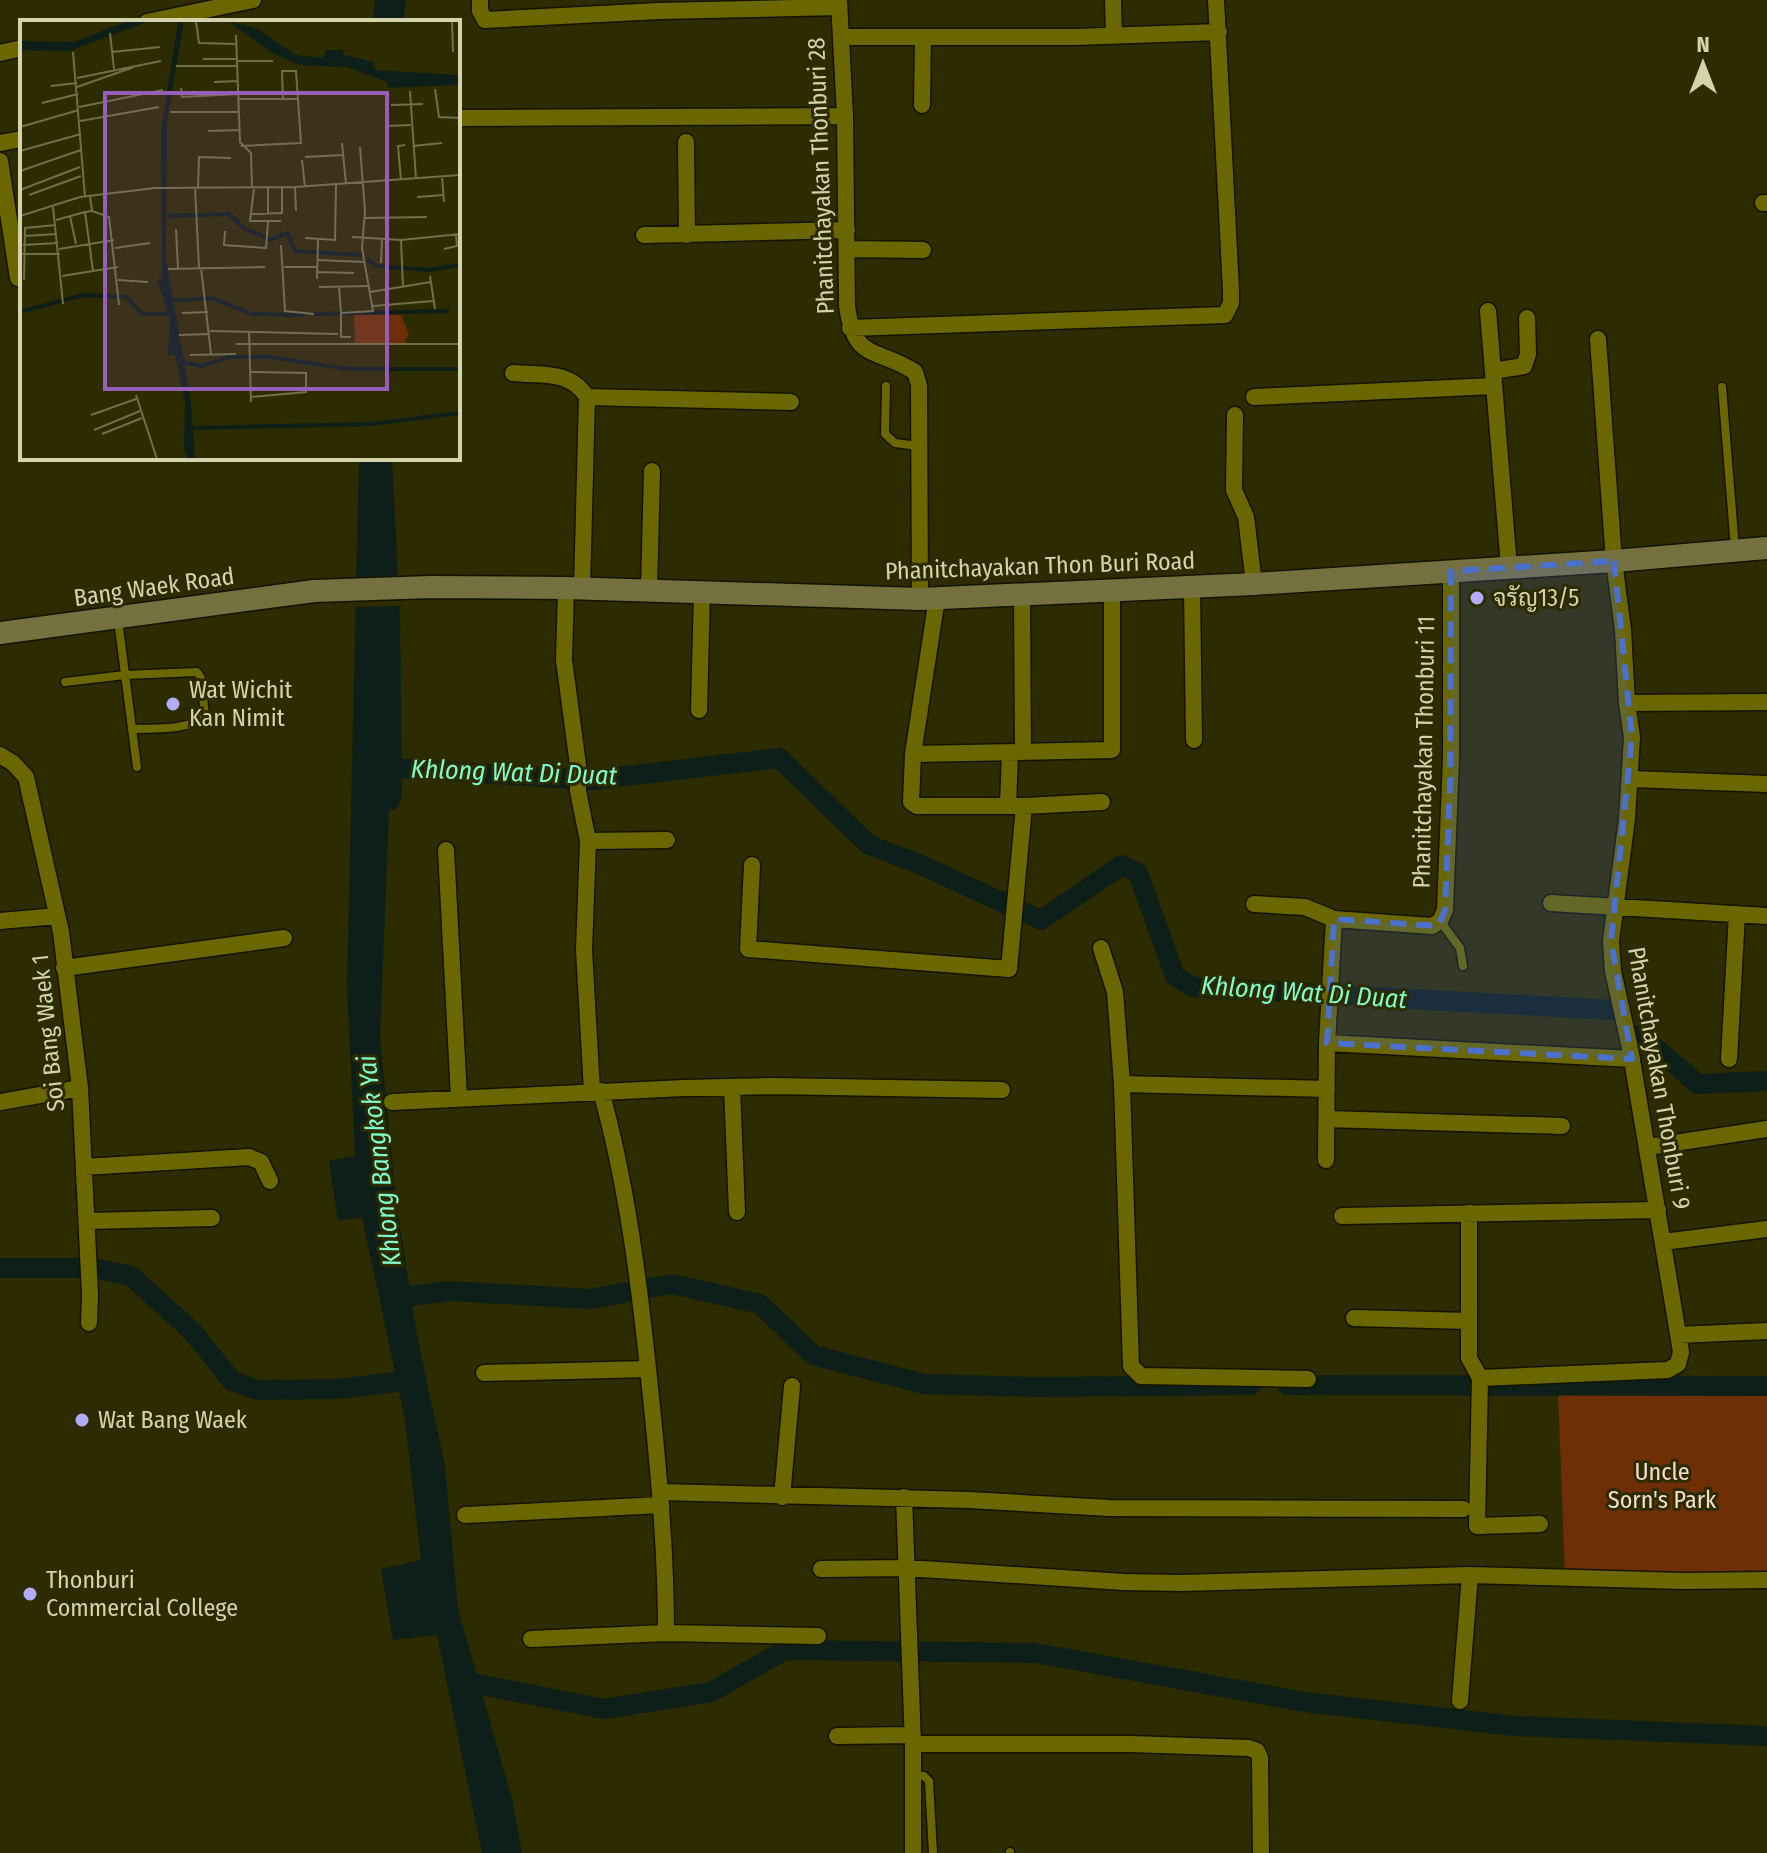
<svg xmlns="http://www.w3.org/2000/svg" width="1767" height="1853" font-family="'Fira Sans Condensed',Sarabun,sans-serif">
<rect width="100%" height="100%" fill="#2d2b00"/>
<path fill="#6e2f06" d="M1558 1391H1767V1578L1565 1576Z"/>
<path fill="#0e1f19" d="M375 0H406L403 22H373Z
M359 458H392L400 617 402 797 396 810 389 809 380 1038 396 1201 417 1336 445 1466 458 1609 512 1799 522 1853H482L437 1635 393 1640 381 1569 421 1560 405 1419 362 1217 338 1221 329 1161 355 1156 347 985Z"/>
<path fill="#2d2b00" d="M402 576 403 606 352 607 353 577Z"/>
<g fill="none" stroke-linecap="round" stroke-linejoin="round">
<path stroke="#0e1f19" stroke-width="20" d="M376 767 592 780 779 758 869 845 919 864 1041 920 1122 865 1138 873 1175 976 1193 987 1613 1010
M1640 1035 1698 1084 1767 1081
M0 1268H93L131 1276 192 1331 232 1381 258 1390 338 1389 412 1380
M396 1298 449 1291 590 1299 672 1284 760 1304 813 1355 924 1384 1036 1387 1251 1385
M1287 1385 1767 1386
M457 1680 604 1709 711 1692 785 1650 1036 1653 1305 1702 1515 1726 1767 1736"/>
<defs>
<path id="service" d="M886 386 885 434 895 443 918 446
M1722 387 1735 549
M118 620 137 767
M65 682 125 675 197 672 201 678 205 716C188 731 154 728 132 729
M1440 921 1460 948 1463 966
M913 1775 924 1776 929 1781 933 1853
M1010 1853V1852"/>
<path id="minor" d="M480 0V11L485 20 659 11 839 7
M839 0 845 116 847 306C855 363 875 346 915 372L919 385 920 599
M1113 0 1114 35
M147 22 253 0
M841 37H1074L1219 32
M0 53 22 48
M922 105 923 37
M458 118 845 116
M686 142 687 235
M0 143 22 139
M0 161 18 278
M1763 203H1767
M644 235 847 230
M847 249 923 250
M1488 311 1509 567
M850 328 1225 315 1231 303V290L1216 0
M1493 371 1524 366 1528 354 1527 318
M513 373C543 376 570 370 587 397
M1254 397 1494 386
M1235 415 1234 490 1246 517 1254 584
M1192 587 1194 740
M566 588 564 660 578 765V791L588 841 584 950 592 1091
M582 589 587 397 791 402
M649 590 652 471
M1022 594 1023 752
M937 598 913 754 911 802 917 806H1024L1102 802
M1627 703 1767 702
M699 710 702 592
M913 754 1112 750V590
M0 755 13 763 26 777 61 932 80 1088 90 1295 89 1323
M1631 779 1767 784
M1008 806 1010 752
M588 841 667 840
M446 850 459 1098
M752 865 748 949 1009 969 1024 806
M1551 903 1767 916
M1254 904 1305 907 1334 919 1432 926 1440 921 1445 910 1451 757V571
M0 921 57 916
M1101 948 1115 992 1122 1084 1131 1366 1141 1376 1308 1379
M64 968 284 938
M1327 1043 1632 1059
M1729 1059 1737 914
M1122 1084 1327 1089
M732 1087 737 1212
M601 1091C627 1185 639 1281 649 1378 658 1463 666 1547 666 1633
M0 1102 80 1088
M392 1102 684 1088 773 1086 1002 1090
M1327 1119 1562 1126
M1648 1147 1767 1129
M1326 1160 1327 1043 1334 919
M84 1167 249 1157 261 1162 270 1181
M1469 1213V1358L1480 1378 1668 1370 1678 1364 1681 1352 1630 1048 1613 971 1611 941 1627 819 1632 737 1627 703 1623 630 1614 561 1598 339
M1342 1216 1658 1210
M87 1221 212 1218
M1663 1242 1767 1229
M1354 1318 1469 1321
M1678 1335 1767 1331
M484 1373 648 1369
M1480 1378 1477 1526 1540 1524
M661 1492 969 1500 1109 1508 1463 1509
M782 1497 792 1386
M904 1497 913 1744V1853
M465 1515 661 1505
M821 1569 906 1568 1124 1582 1181 1583 1470 1575 1684 1581 1767 1580
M531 1639 666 1633 818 1636
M1460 1701 1470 1575
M837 1736 912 1735
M913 1744H1130L1249 1748 1257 1751 1260 1758 1261 1853"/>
<path id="secondary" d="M0 633 314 591 431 587 566 588 920 599 1254 584 1614 561 1767 548"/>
</defs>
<use href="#service" stroke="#141300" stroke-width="11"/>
<use href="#minor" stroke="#141300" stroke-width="19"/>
<use href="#secondary" stroke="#141300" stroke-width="25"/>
<use href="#service" stroke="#6a6700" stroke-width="8"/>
<use href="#minor" stroke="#6a6700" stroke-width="16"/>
<use href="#secondary" stroke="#747040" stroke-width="22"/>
</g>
<path fill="#4b70cd" fill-opacity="0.2" stroke="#4b70cd" stroke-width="6" stroke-dasharray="16 10" stroke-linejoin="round" d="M1614 561 1632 737 1611 941 1632 1059 1327 1043 1334 919 1438 926 1445 910 1450 785 1451 571Z"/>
<g fill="#b3adf9" stroke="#2d2b00" stroke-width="3">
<circle cx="1477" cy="598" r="8"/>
<circle cx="173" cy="704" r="8"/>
<circle cx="82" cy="1420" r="8"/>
<circle cx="30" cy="1594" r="8"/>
</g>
<g text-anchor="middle" stroke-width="6" stroke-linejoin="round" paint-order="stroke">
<g font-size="24" fill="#d4d4ac" stroke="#2d2b00">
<text transform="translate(821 176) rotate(-92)" y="8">Phanitchayakan Thonburi 28</text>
<text transform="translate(1040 566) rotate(-2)" y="8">Phanitchayakan Thon Buri Road</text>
<text transform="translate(154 587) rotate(-8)" y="8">Bang Waek Road</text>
<text transform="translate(1424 752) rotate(-89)" y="8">Phanitchayakan Thonburi 11</text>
<text transform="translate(48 1033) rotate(-96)" y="8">Soi Bang Waek 1</text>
<text transform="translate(1659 1078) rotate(80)" y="8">Phanitchayakan Thonburi 9</text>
</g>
<g font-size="24" fill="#d4d4ac" stroke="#2d2b00" text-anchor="start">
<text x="1493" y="606">จรัญ13/5</text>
<text x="189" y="698">Wat Wichit<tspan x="189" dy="28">Kan Nimit</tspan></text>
<text x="98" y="1428">Wat Bang Waek</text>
<text x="46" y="1588">Thonburi<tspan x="46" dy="28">Commercial College</tspan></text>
</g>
<g font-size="24" fill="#f5dcd0" stroke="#2d2b00">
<text x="1662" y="1480">Uncle<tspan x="1662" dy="28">Sorn's Park</tspan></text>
</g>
<g font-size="26" font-style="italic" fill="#80fbce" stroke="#2d2b00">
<text transform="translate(514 772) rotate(2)" y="9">Khlong Wat Di Duat</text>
<text transform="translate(1304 992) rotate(4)" y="9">Khlong Wat Di Duat</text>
<text transform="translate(379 1161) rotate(-97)" y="9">Khlong Bangkok Yai</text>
</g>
</g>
<g transform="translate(20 20)">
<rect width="440" height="440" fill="#2d2b00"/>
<path d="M334 295H381L389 314 383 325H335Z" fill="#6e2f06"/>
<path d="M108 1H130L49 31 0 30V21L54 22ZM158 1H164L147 101 146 239 171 381 175 439H168L164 429 165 382 155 335H148L150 300 137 259 142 258 141 112ZM208 1 238 9 275 35 303 38 306 30H323L324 35 353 42 355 50 440 55V65L368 68 367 62 327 47 279 45 252 33Z" fill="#0e1f19"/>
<path fill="none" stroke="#0e1f19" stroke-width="4" d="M147 196 209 194 224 208 251 220 267 213 275 231 342 235M347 239 356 246 409 250 440 245M148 281 192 278 232 294 285 295M0 292 63 275 106 277 122 294H151M294 294 429 291M158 341 181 346 210 337H250L327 349H440M171 408 351 404 440 393"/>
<path fill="none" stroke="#706f45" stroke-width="2" d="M176 1 179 23 216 24M432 1 433 32M90 13 94 49M216 15 220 122 231 133 232 167M53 32 65 177M92 32 140 27M183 39H217M217 41H253M156 46H217M57 58 141 41M194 62 218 61M31 66 57 63M57 67 114 47M161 68 162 77 219 74M415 69 419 97 440 98M390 71 396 159M219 79H279M22 83 58 74M371 85 403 84M59 87 143 70M150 92H219M60 101 139 87M366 106 391 105M0 107 59 90M188 111 220 110M322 123 326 164M221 126 281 123 276 51H262L263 79M393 126 422 123M0 131 61 114M285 137 323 135M282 140 285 167M0 151 61 130M422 156 424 182M381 160 378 126 385 125M175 167 179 248M178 167 179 137 211 138M275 167 276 191M248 168V193M234 169 230 201H261M0 170 60 147M9 175 61 156M70 176 72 191 89 197 99 285M397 177 424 175M33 187 43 284M72 191 65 192 73 251M231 194 262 193V168M0 196 60 177 135 168 275 167 440 155M50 196 56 224M345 198 407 197M36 200 65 192M156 209 158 249M205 211 204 225 246 228 248 202M4 216 37 214M332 217 381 220 440 214M285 218 315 220 316 165M381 220 383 267M3 225 38 223M261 225 265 291 294 294M95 228 130 223M39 229 94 220M424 229 437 226 436 214M2 234H40M297 240 345 242M361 243 362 219M264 247H297M181 248 191 334M148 249 245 247M297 252 334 253M42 256 98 247M410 256 415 289M297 259 298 220M4 260 5 208 36 205M98 260 128 262M299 267 350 266M319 267 321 293 353 291 342 228 345 191 340 127M350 272 411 262M353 286 413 281M162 293 188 292M321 293V317H331M190 311 318 314M229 312 231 382M159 315 190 314M216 324H440M170 335 216 334M231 352 286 353V372L231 377M116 375 137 439M71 395 116 379M74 410 120 391M82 414 122 398"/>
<path fill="#965eb9" fill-opacity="0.15" stroke="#965eb9" stroke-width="4" d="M85 73H367V369H85Z"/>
<rect width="440" height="440" fill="none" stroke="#d4d4ac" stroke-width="4"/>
</g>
<g transform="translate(1703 64)" stroke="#2d2b00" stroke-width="6" paint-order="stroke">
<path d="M0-6L14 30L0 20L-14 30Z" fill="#d4d4ac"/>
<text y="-12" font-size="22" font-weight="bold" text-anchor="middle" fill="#d4d4ac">N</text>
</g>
</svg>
